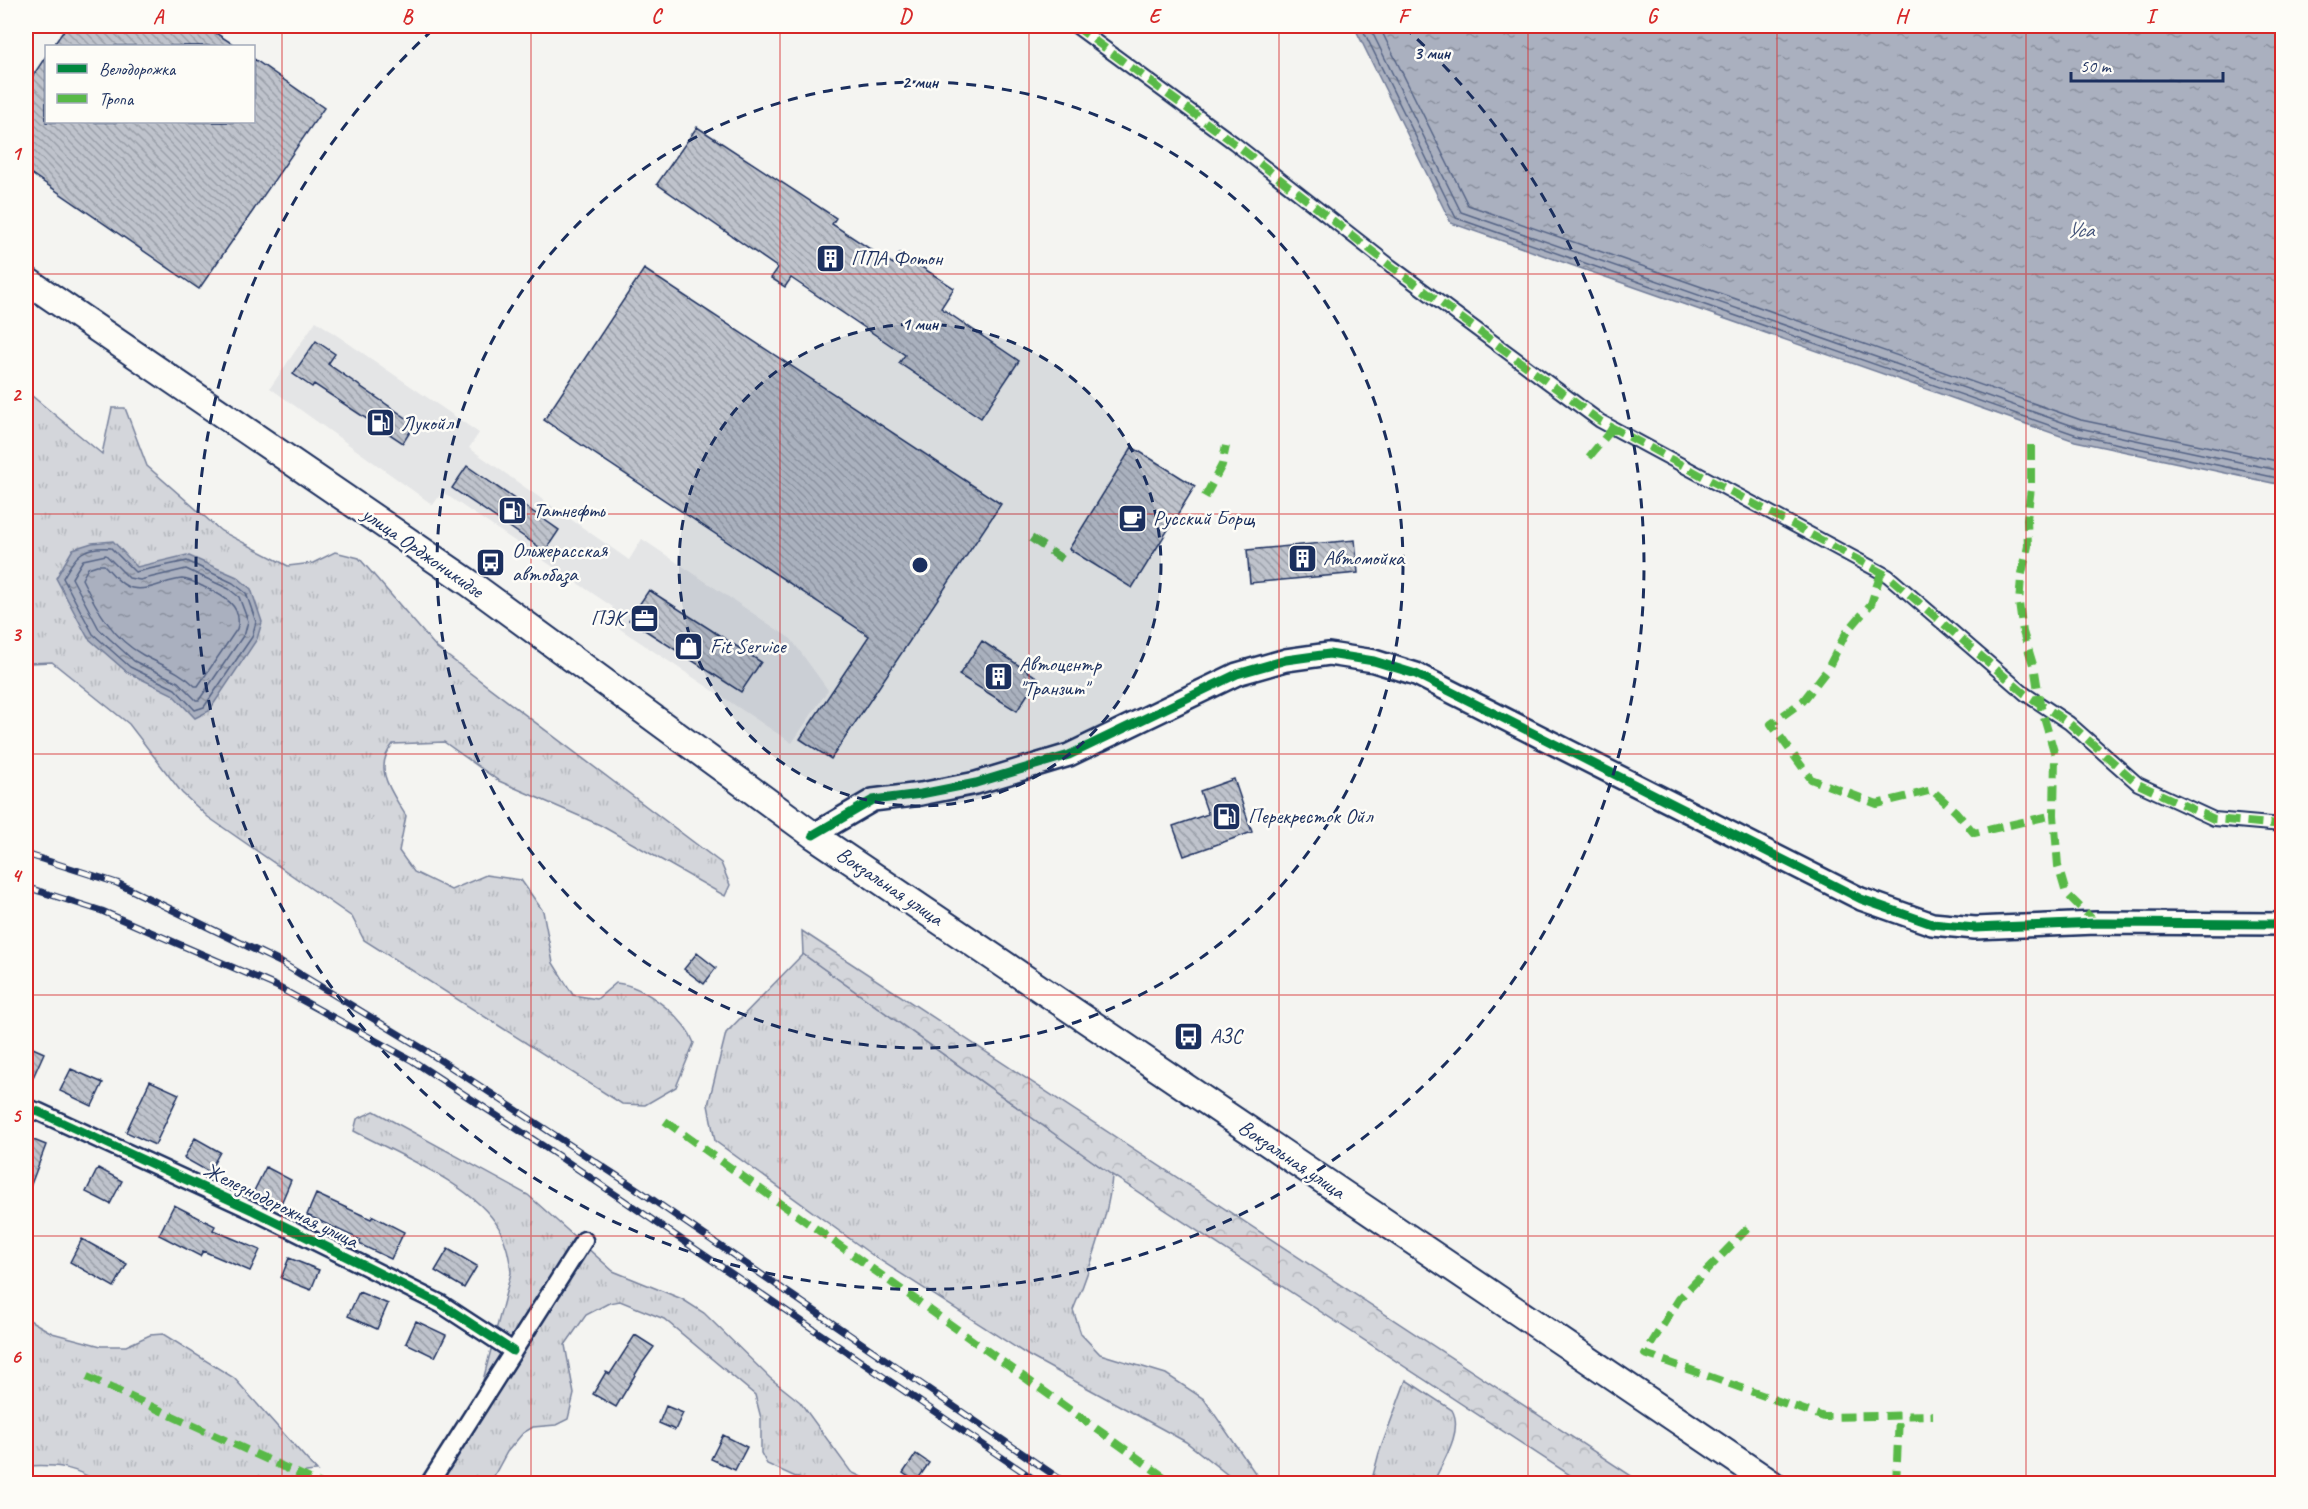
<svg xmlns="http://www.w3.org/2000/svg" width="2308" height="1509" font-family="Caveat,sans-serif">
<defs>
<pattern id="grass-tufts" width="24" height="20" patternUnits="userSpaceOnUse" patternTransform="scale(1.5)"><rect width="24" height="20" fill="#d4d6db"/><path d="M3 7l-1-3M5 7V3M7 7l1-3M15 17l-1-3M17 17v-4M19 17l1-3" fill="none" stroke="#b5b8be"/></pattern>
<pattern id="forest-crowns" width="20" height="18" patternUnits="userSpaceOnUse" patternTransform="scale(1.5)"><rect width="20" height="18" fill="#d4d6db"/><path d="M2 6a3 3 0 1 1 6 0M12 15a3 3 0 1 1 6 0" fill="none" stroke="#b5b8be"/></pattern>
<pattern id="water-ripples" width="26" height="14" patternUnits="userSpaceOnUse" patternTransform="scale(1.5)"><rect width="26" height="14" fill="#aab0bf"/><path d="M2 4q2-2 4 0t4 0M15 11q2-2 4 0t4 0" fill="none" stroke="#8a909e"/></pattern>
<pattern id="building-back-hatch" width="6" height="6" patternUnits="userSpaceOnUse" patternTransform="scale(1.5)"><rect width="6" height="6" fill="#bfc3cc"/><path d="M-1 5l2 2M0 0l6 6M5-1l2 2" fill="none" stroke="#9a9fa9"/></pattern>
</defs>
<rect width="100%" height="100%" fill="#f4f4f1"/>
<filter id="ink" filterUnits="userSpaceOnUse"><feTurbulence type="fractalNoise" baseFrequency=".0167" numOctaves="2"/><feDisplacementMap in="SourceGraphic" scale="12" xChannelSelector="R" yChannelSelector="G"/><feConvolveMatrix kernelMatrix="1 2 1 2 8 2 1 2 1" color-interpolation-filters="sRGB"/></filter>
<g filter="url(#ink)">
<path fill="#e4e5e6" d="M316 321 479 433 469 448 629 560 642 539 791 639 828 690 792 743 605 619 613 607 442 492 433 505 270 388Z"/>
<path fill="url(#grass-tufts)" stroke="#78829c" stroke-width="1.5" d="M26 391 102 454 112 408H125L147 466 221 531 288 566 313 563 335 552 359 558 437 648 721 863 730 885 725 896 600 825 499 781 444 742 393 744C372 769 392 792 406 816L399 851 414 872 451 890 486 875 521 880 543 911 553 963 573 995 597 999 616 983C644 985 685 1018 694 1043L676 1087 645 1105 622 1104 364 940 352 917 208 817 182 793 129 724 52 662 29 663 26 666Z
M803 954 1112 1175C1110 1212 1088 1275 1073 1310L1081 1334 1100 1354 1166 1374 1204 1399 1262 1483H1238L1186 1442 1029 1356 875 1257 715 1141 708 1105 726 1033Z
M374 1111 528 1195 613 1271 682 1299 704 1313 770 1378 800 1402 851 1472 874 1483H809L767 1464 761 1453V1418L755 1395 664 1319 620 1301 609 1303 586 1315 565 1345 574 1394 568 1419 556 1425 533 1427 523 1433 507 1452 490 1483H429L481 1388 511 1273C510 1258 506 1242 499 1228 475 1185 397 1154 354 1131L357 1119Z
M26 1318 52 1333 101 1346H126L150 1335 163 1334 234 1378 317 1471 306 1472 290 1483 103 1484C73 1467 59 1464 26 1466Z
M1406 1380 1452 1410C1464 1431 1442 1463 1433 1483H1371L1379 1453Z"/>
<path fill="url(#forest-crowns)" stroke="#78829c" stroke-width="1.5" d="M802 931 1642 1483H1582L1112 1175 803 954Z"/>
<path fill="url(#water-ripples)" stroke="#717c98" stroke-width="1.5" d="M1354 26H2282V485L2075 441 1451 223Z
M113 541 137 567 187 555 237 577 251 589 262 622 257 639 209 711 195 718 172 694 127 672 88 638 56 578 73 549 92 543Z"/>
<g fill="none" stroke-linecap="round" stroke-linejoin="round">
<path stroke="#546385" stroke-width="1.5" d="M1361 26 1456 218 2077 435 2282 479
M1369 26 1461 212 2079 428 2282 471
M1379 26 1468 205 2081 420 2282 462
M111 548 135 572 187 561 233 583 246 593 256 622 252 637 204 707 195 710 175 689 130 667 93 634 63 578C77 554 82 546 111 548Z
M106 555 129 578 140 580 186 569 229 589 239 597 248 621 245 633 199 700H196L178 682 134 661 99 629 72 578 83 560Z
M97 565H104C112 573 121 586 132 588 149 592 166 580 182 579 189 579 198 584 204 587 222 595 244 606 237 629L198 686H195C180 671 161 665 143 655 113 639 96 608 82 579L88 568Z"/>
</g>
<path fill="url(#building-back-hatch)" stroke="#1b2f5e" stroke-width="1.5" d="M67 26H205L236 46H53Z
M46 56V122H254V59L324 108 199 289 26 170V86Z
M697 127 836 218 832 224 893 264 900 253 954 288 941 308 1019 361 981 418 899 363 905 355 837 309 791 278 785 287 771 278 778 268 657 184Z
M644 269 1001 504 831 759 800 739 869 636 544 420Z
M316 341 335 354 328 364 415 424 403 443 314 384 312 387 293 374Z
M1132 447 1195 486 1132 588 1069 549Z
M467 466 559 530 545 551 452 488Z
M1355 540 1358 573 1250 583 1247 550Z
M649 590 761 662 741 692 629 620Z
M982 641 1038 678 1017 711 959 675Z
M1234 779 1252 832 1184 856 1173 826 1208 814 1200 791Z
M697 953 716 968 704 984 684 969Z
M26 1045 44 1053 26 1093Z
M71 1069 103 1083 92 1106 60 1091Z
M150 1081 179 1094 155 1145 126 1132Z
M26 1137 46 1145 27 1195 26 1194Z
M195 1138 220 1152 209 1172 184 1158Z
M266 1167 291 1180 280 1206 253 1193Z
M98 1168 122 1181 110 1204 86 1192Z
M316 1194 371 1219 373 1216 404 1232 391 1259 359 1244 361 1240 307 1215Z
M174 1205 215 1226 213 1230 260 1250 250 1271 203 1251 200 1256 159 1235Z
M82 1239 127 1264 114 1287 70 1262Z
M448 1249 477 1266 464 1288 435 1271Z
M289 1258 319 1270 311 1290 281 1278Z
M359 1292 388 1304 377 1329 348 1316Z
M416 1321 446 1335 435 1357 406 1343Z
M635 1335 654 1347 641 1365 616 1407 593 1394 606 1372 610 1374Z
M666 1406 683 1413 675 1430 659 1423Z
M723 1435 747 1447 735 1470 711 1459Z
M916 1454 929 1463 916 1482 903 1473Z"/>
<g fill="none" stroke-linecap="round" stroke-linejoin="round">
<defs>
<path id="pedestrian" d="M1075 26 1234 143 1391 266 1600 421 1888 576 2025 694 2069 723 2138 784 2214 819 2282 825"/>
<path id="minor" d="M26 1108 39 1112 254 1211 349 1258 441 1304 513 1351
M429 1484 584 1240"/>
<path id="tertiary" d="M813 835 873 800 921 794 976 783 1069 755 1237 674 1286 660 1329 654 1374 661 1416 674 1861 899 1932 924 1975 928 2096 923 2282 924"/>
<path id="primary" d="M26 280 468 582 813 835 1772 1484"/>
</defs>
<use href="#pedestrian" stroke="#1b2f5e" stroke-width="16"/>
<use href="#minor" stroke="#1b2f5e" stroke-width="21"/>
<use href="#tertiary" stroke="#1b2f5e" stroke-width="26"/>
<use href="#primary" stroke="#1b2f5e" stroke-width="30"/>
<use href="#pedestrian" stroke="#fdfcf7" stroke-width="12"/>
<use href="#minor" stroke="#fdfcf7" stroke-width="16"/>
<use href="#tertiary" stroke="#fdfcf7" stroke-width="21"/>
<use href="#primary" stroke="#fdfcf7" stroke-width="26"/>
<defs>
<path id="rail" d="M26 854 117 883 280 962 425 1050 637 1189 1067 1484
M26 887 102 911 276 986 413 1061 563 1159 1041 1484"/>
</defs>
<use href="#rail" stroke="#1b2f5e" stroke-width="7"/>
<use href="#rail" stroke="#fdfcf7" stroke-width="4.5" stroke-dasharray="14" stroke-linecap="butt"/>
<path stroke="#58b947" stroke-width="8" stroke-dasharray="15 8" stroke-linecap="butt" d="M1075 26 1234 143 1391 266 1600 421 1888 576 2025 694 2069 723 2138 784 2214 819 2282 825
M2031 445V488L2027 519 2028 546 2021 578 2019 603 2023 632 2035 671 2040 704 2055 755 2054 815 2058 866 2066 893 2096 923
M1589 457 1613 428
M1205 497 1222 465 1226 446
M1031 538 1065 561
M1881 573 1871 604 1846 633 1827 670 1803 701 1771 724 1811 779 1877 804 1932 790 1956 812 1974 833 2054 815
M665 1121 1174 1484
M1748 1228 1679 1299 1645 1354 1824 1417 1933 1415
M87 1377 321 1484
M1896 1484 1899 1416"/>
<defs>
<path id="cycleway" d="M813 835 873 800 921 794 976 783 1069 755 1237 674 1286 660 1329 654 1374 661 1416 674 1861 899 1932 924 1975 928 2096 923 2282 924
M26 1108 39 1112 254 1211 349 1258 441 1304 513 1351"/>
</defs>
<use href="#cycleway" stroke="#fdfcf7" stroke-width="13"/>
<use href="#cycleway" stroke="#00873e" stroke-width="9"/>
</g>
</g>
<path fill="none" stroke="#d62828" stroke-width="1.5" stroke-opacity="0.55" d="M282 26V1484M531 26V1484M780 26V1484M1029 26V1484M1279 26V1484M1528 26V1484M1777 26V1484M2026 26V1484M26 274H2282M26 514H2282M26 754H2282M26 995H2282M26 1236H2282"/>
<circle cx="920" cy="565" r="241" fill="#1b2f5e" fill-opacity=".12"/>
<g fill="none" stroke="#1b2f5e" stroke-width="3" stroke-dasharray="10 8">
<circle cx="920" cy="565" r="241"/>
<circle cx="920" cy="565" r="483"/>
<path d="M1404 27A724 724 0 1 1 436 27"/>
</g>
<defs>
<symbol id="building-square" viewBox="-11 -11 22 22"><rect x="-9" y="-9" width="18" height="18" rx="4" fill="#1b2f5e" stroke="#fdfcf7"/><path d="M-4-6H4V6H1V3H-1V6H-4ZM-2.5-4.3h1.7v1.8h-1.7ZM.8-4.3h1.7v1.8H.8ZM-2.5-1h1.7V.8h-1.7ZM.8-1h1.7V.8H.8Z" fill="#fff"/></symbol>
<symbol id="fuel-square" viewBox="-11 -11 22 22"><rect x="-9" y="-9" width="18" height="18" rx="4" fill="#1b2f5e" stroke="#fdfcf7"/><path d="M-5.5-6h7V0h2V4h1.3V-2.5L3-4.5l.8-.8L6-3V5H2.5V1h-1V6h-7ZM-4.2-4.7v3.2H.2V-4.7Z" fill="#fff"/></symbol>
<symbol id="cafe-square" viewBox="-11 -11 22 22"><rect x="-9" y="-9" width="18" height="18" rx="4" fill="#1b2f5e" stroke="#fdfcf7"/><path d="M-5.5-4.5H6V0H3Q3 3.5 0 3.5H-2.5Q-5.5 3.5-5.5 0ZM3-3.2v2h1.7v-2ZM-6 4.5H4V6H-6Z" fill="#fff"/></symbol>
<symbol id="bus-square" viewBox="-11 -11 22 22"><rect x="-9" y="-9" width="18" height="18" rx="4" fill="#1b2f5e" stroke="#fdfcf7"/><path d="M-5-6H5V4H4V6H2V4H-2V6H-4V4H-5ZM-3.5-4V0h7V-4ZM-3.5 1.2v1.5H-2V1.2ZM2 1.2v1.5H3.5V1.2Z" fill="#fff"/></symbol>
<symbol id="office-square" viewBox="-11 -11 22 22"><rect x="-9" y="-9" width="18" height="18" rx="4" fill="#1b2f5e" stroke="#fdfcf7"/><path d="M-6-3h4V-5.5h4V-3h4V5H-6ZM-1-4.5V-3h2v-1.5ZM-6 0V1H6V0Z" fill="#fff"/></symbol>
<symbol id="shop-square" viewBox="-11 -11 22 22"><rect x="-9" y="-9" width="18" height="18" rx="4" fill="#1b2f5e" stroke="#fdfcf7"/><path d="M-5-2.5h2.3a2.7 3.5 0 0 1 5.4 0H5L5.5 6h-11ZM-1.5-2.5h3a1.5 2.3 0 0 0-3 0Z" fill="#fff"/></symbol>
</defs>
<g fill-rule="evenodd">
<use href="#building-square" x="814" y="242" width="33" height="33"/>
<use href="#fuel-square" x="364" y="406" width="33" height="33"/>
<use href="#fuel-square" x="496" y="494" width="33" height="33"/>
<use href="#cafe-square" x="1116" y="502" width="33" height="33"/>
<use href="#building-square" x="1286" y="542" width="33" height="33"/>
<use href="#bus-square" x="474" y="546" width="33" height="33"/>
<use href="#office-square" x="628" y="602" width="33" height="33"/>
<use href="#shop-square" x="672" y="630" width="33" height="33"/>
<use href="#building-square" x="982" y="660" width="33" height="33"/>
<use href="#fuel-square" x="1210" y="800" width="33" height="33"/>
<use href="#bus-square" x="1172" y="1020" width="33" height="33"/>
</g>
<g text-anchor="middle" stroke-width="5" stroke-linejoin="round" paint-order="stroke">
<g font-size="21" fill="#1b2f5e" stroke="#fdfcf7" text-anchor="start">
<text x="851" y="265">ППА Фотон</text>
<text x="401" y="430">Лукойл</text>
<text x="533" y="517">Татнефть</text>
<text x="1153" y="525">Русский Борщ</text>
<text x="512" y="557">Ольжерасская<tspan x="512" dy="24">автобаза</tspan></text>
<text x="1323" y="565">Автомойка</text>
<text x="624" y="625" text-anchor="end">ПЭК</text>
<text x="710" y="653">Fit Service</text>
<text x="1019" y="671">Автоцентр<tspan x="1019" dy="24">"Транзит"</tspan></text>
<text x="1248" y="823">Перекресток Ойл</text>
<text x="1210" y="1043">АЗС</text>
</g>
<g font-size="21" fill="#1b2f5e" stroke="#fdfcf7">
<text transform="translate(423 552) rotate(35)" y="7">улица Орджоникидзе</text>
<text transform="translate(890 886) rotate(34)" y="7">Вокзальная улица</text>
<text transform="translate(1292 1159) rotate(34)" y="7">Вокзальная улица</text>
<text transform="translate(281 1205) rotate(26)" y="7">Железнодорожная улица</text>
</g>
<g font-size="22" font-style="italic" fill="#46567b" stroke="#fdfcf7">
<text x="2080" y="237">Уса</text>
</g>
</g>
<circle cx="920" cy="565" r="9" fill="#1b2f5e" stroke="#fdfcf7" stroke-width="3"/>
<g font-size="18" text-anchor="middle" font-weight="bold" fill="#1b2f5e" stroke="#fdfcf7" stroke-width="5" stroke-linejoin="round" paint-order="stroke">
<text x="1432" y="59">3 мин</text>
<text x="920" y="88">2 мин</text>
<text x="920" y="330">1 мин</text>
</g>
<rect width="2308" height="1509" fill="none" stroke="#fdfcf7" stroke-width="66"/>
<rect x="45" y="45" width="210" height="78" fill="#fdfcf7" stroke="#a3aaba" stroke-width="1.5"/>
<rect x="57" y="64" width="30" height="9" fill="#00873e" stroke="#a3aaba" stroke-width="1.5"/>
<text x="99" y="75" font-size="18" fill="#1b2f5e">Велодорожка</text>
<rect x="57" y="94" width="30" height="9" fill="#58b947" stroke="#a3aaba" stroke-width="1.5"/>
<text x="99" y="105" font-size="18" fill="#1b2f5e">Тропа</text>
<path d="M2071 72v9h152v-9" fill="none" stroke="#1b2f5e" stroke-width="3"/>
<text x="2080" y="72" font-size="18" fill="#1b2f5e" stroke="#fdfcf7" stroke-width="4.5" paint-order="stroke">50 m</text>
<rect x="33" y="33" width="2242" height="1443" fill="none" stroke="#d62828" stroke-width="2"/>
<g font-size="20" text-anchor="middle" font-weight="bold" fill="#d62828">
<text x="158" y="23">A</text>
<text x="407" y="23">B</text>
<text x="656" y="23">C</text>
<text x="905" y="23">D</text>
<text x="1154" y="23">E</text>
<text x="1403" y="23">F</text>
<text x="1652" y="23">G</text>
<text x="1901" y="23">H</text>
<text x="2150" y="23">I</text>
<text x="16" y="160">1</text>
<text x="16" y="401">2</text>
<text x="16" y="641">3</text>
<text x="16" y="882">4</text>
<text x="16" y="1122">5</text>
<text x="16" y="1363">6</text>
</g>
</svg>
